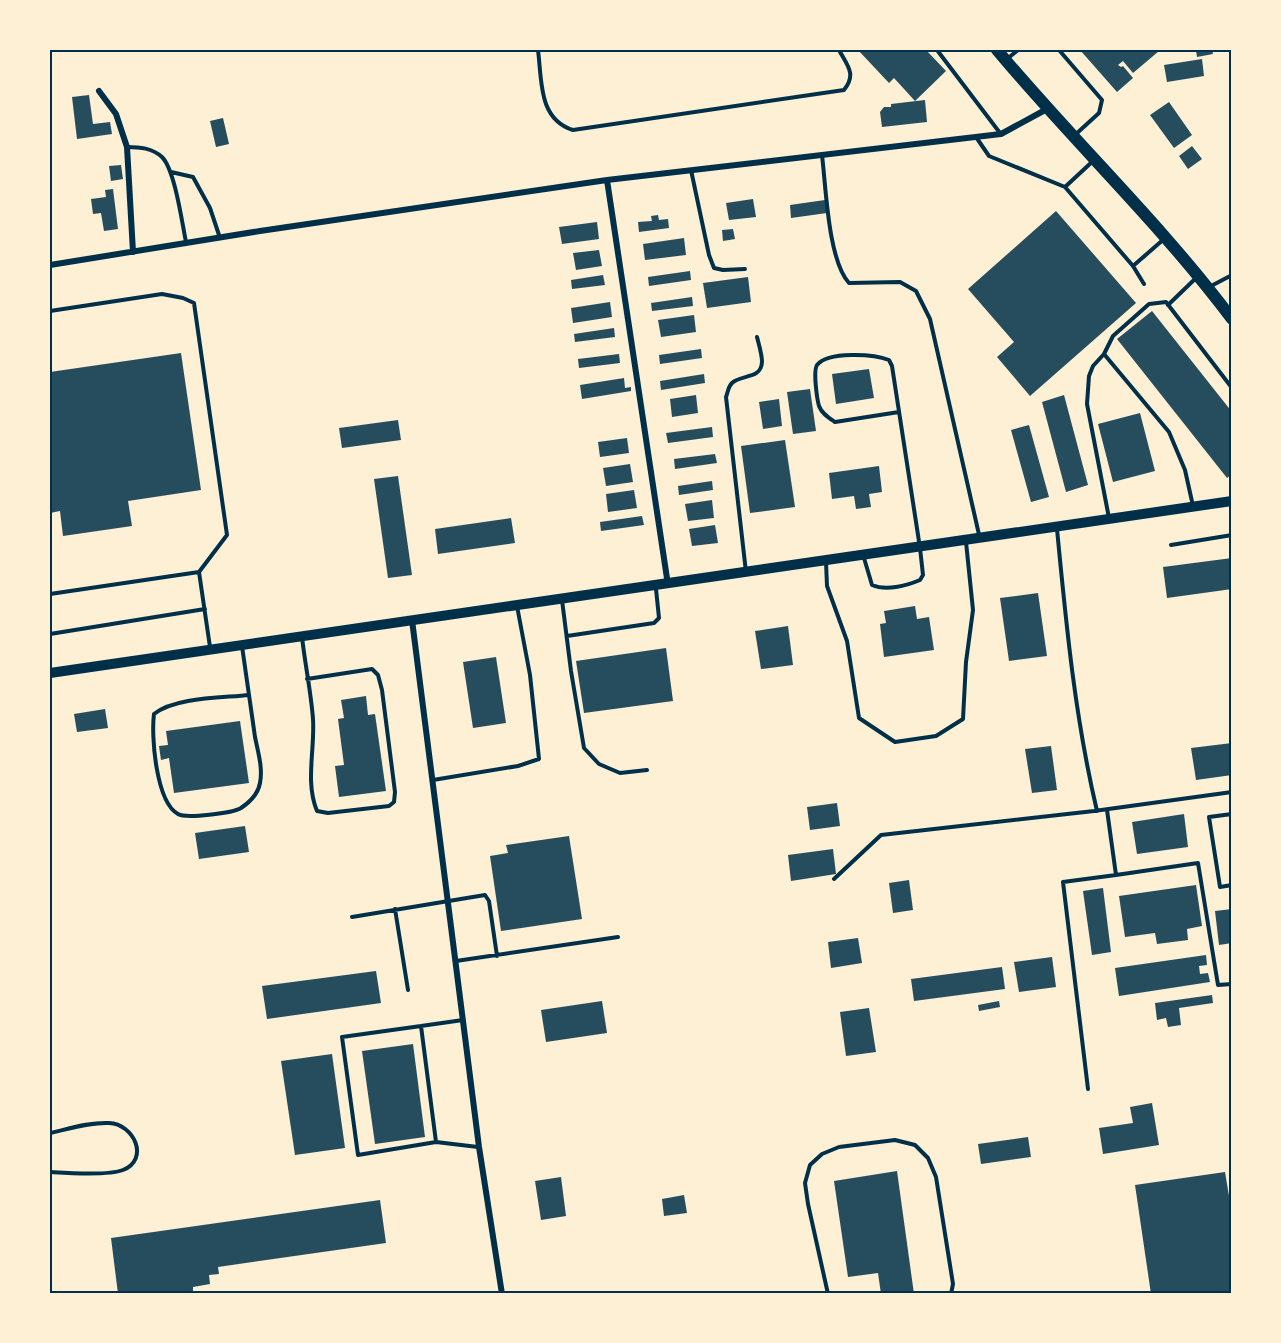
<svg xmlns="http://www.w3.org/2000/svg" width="1281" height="1343" font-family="'Golos Text',sans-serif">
<rect width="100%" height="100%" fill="#fdf0d5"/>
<path fill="#264d5e" d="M858 50H926L946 71 915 101 894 78 889 83Z
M1080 50H1158L1159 51 1133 73 1123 61 1118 65 1121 67 1123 66 1133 78 1117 92Z
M1196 50H1212L1213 54 1197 57Z
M1202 59 1204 76 1167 82 1164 65Z
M89 95 93 124 110 122 112 134 77 139 72 97Z
M925 100 927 122 882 127 880 112 884 107H891V104Z
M1169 102 1192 135 1174 148 1150 115Z
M223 118 229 144 216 147 210 121Z
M1192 146 1202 159 1188 169 1179 156Z
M121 165 123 179 111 181 109 166Z
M113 189 118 229 104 231 101 213 93 214 91 199 106 197 105 190Z
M753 199 756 217 729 220 726 203Z
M825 200 827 213 791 218 790 205Z
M1056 211 1136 303 1030 396 997 357 1014 342 968 289Z
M658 215 659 220 668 219 669 228 639 232 638 222 652 221 651 216Z
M597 222 599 239 562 244 559 227Z
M733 229 735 239 723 241 722 230Z
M684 238 686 255 645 260 643 244Z
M599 250 602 266 576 270 573 253Z
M690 271 691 280 649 286 648 277Z
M603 275 605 285 572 289 571 280Z
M748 277 751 302 707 308 703 283Z
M692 297 693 306 652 311 651 303Z
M610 302 612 317 573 323 571 308Z
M1152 311 1232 412V474L1227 478 1117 339Z
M694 315 696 332 661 337 658 320Z
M614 328 615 337 575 342 574 334Z
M701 349 702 358 660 364 659 355Z
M181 353 201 490 128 501 132 526 63 536 60 511 50 513V372Z
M619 354 620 363 579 368 578 359Z
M869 369 874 398 836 404 832 374Z
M704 374 705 383 661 390 660 381Z
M624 378 625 388 631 387V391L582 399 580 385Z
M810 389 816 431 793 434 787 392Z
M696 395 698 413 672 417 670 399Z
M1064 395 1088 485 1066 492 1042 402Z
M779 399 782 426 763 429 759 402Z
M1140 413 1155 471 1113 482 1098 424Z
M398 420 401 440 342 448 339 428Z
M1029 425 1049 497 1031 502 1011 430Z
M712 427 713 437 668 443 666 433Z
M627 438 629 453 600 457 598 442Z
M785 440 795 507 750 513 741 446Z
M715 454 717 463 675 469 674 459Z
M630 464 633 482 606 486 603 468Z
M879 466 882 492 869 494 871 507 856 509 854 496 832 499 829 473Z
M398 476 412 575 388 578 374 479Z
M712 481 713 490 679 495 678 486Z
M634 490 637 508 608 512 606 494Z
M712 500 714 518 688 521 685 504Z
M642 516 644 525 601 531 600 522Z
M511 518 515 543 438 554 435 529Z
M715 525 718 543 692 546 689 529Z
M1232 558V589L1167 598 1163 567Z
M1038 593 1047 656 1009 661 1000 598Z
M915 606 917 619 929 617 934 650 884 657 880 624 886 623 884 611Z
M788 626 793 665 761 669 755 631Z
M666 648 673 701 584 713 576 661Z
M496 657 506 723 473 728 463 662Z
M366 696 368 715 375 714 386 791 339 797 335 766 344 765 338 719 344 718 341 700Z
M105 709 108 728 77 732 74 714Z
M240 721 249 783 174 793 169 758 161 760 159 746 168 745 166 731Z
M1232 743V775L1196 780 1191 748Z
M1051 746 1057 790 1032 793 1025 749Z
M837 803 840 826 810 830 807 807Z
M1184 814 1188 847 1137 854 1132 822Z
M245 826 249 852 199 859 195 833Z
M569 836 582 919 501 931 490 856 508 853 506 845Z
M833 849 836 874 791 881 788 855Z
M909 880 913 910 893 913 889 883Z
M1196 885 1202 926 1187 929 1188 940 1157 944 1155 933 1125 937 1119 896Z
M1103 888 1111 952 1092 955 1083 891Z
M1232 909V943L1219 945 1215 911Z
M858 938 862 963 831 968 828 942Z
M1206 955 1207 965 1199 966 1200 974 1208 973 1210 982 1119 996 1115 968Z
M1052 957 1056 987 1019 992 1014 962Z
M1002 967 1005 989 914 1001 911 979Z
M376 971 381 1003 267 1019 262 986Z
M1212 995 1213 1003 1179 1008 1181 1025 1168 1027 1166 1018 1157 1020 1155 1003Z
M602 1001 607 1033 546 1042 541 1010Z
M999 1001 1000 1007 979 1011 978 1005Z
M869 1008 876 1052 846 1056 840 1012Z
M413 1044 425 1137 375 1144 362 1051Z
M332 1054 345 1148 295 1155 281 1061Z
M1152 1103 1159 1145 1103 1154 1099 1128 1133 1123 1130 1107Z
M1028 1137 1031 1157 981 1164 978 1144Z
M897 1171 914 1294H881L878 1273 848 1277 834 1181Z
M1225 1172 1232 1214V1294H1151L1135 1185Z
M561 1177 566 1216 541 1220 535 1181Z
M684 1195 687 1213 664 1216 662 1199Z
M380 1200 386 1243 218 1267 219 1274 209 1275 210 1284 193 1287V1294H118L111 1238Z"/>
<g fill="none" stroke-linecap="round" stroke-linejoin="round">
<path stroke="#003049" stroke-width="4" d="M538 50C542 80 538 119 573 130L844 90C857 74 847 65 839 50
M937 50 1000 133
M1059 50 1102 100 1099 113 1076 134
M1007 59 1018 50
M976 137 989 156 1065 187 1133 266 1144 284
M127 147C140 147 152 148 162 157 175 170 182 223 186 242
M822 155C826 187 828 260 849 283L900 282 916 291 930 319 980 539
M691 170 709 255 714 268 723 270 745 269
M171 172 193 177 210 208 220 238
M1065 187 1093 161
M1133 266 1164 239
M1211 286 1232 275
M1168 305 1196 278
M50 311 162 294 183 298 194 303 227 535 199 572
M1104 354 1169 432 1185 470 1193 506
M1109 518 1087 404 1089 376 1093 366 1104 354 1113 336 1149 304 1166 302 1232 388
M1057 529C1066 623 1075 718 1097 811
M1171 545 1232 535
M864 558 872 585C886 591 906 586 920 580L923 575 920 548 892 366 889 360C874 354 828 351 817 365 813 371 817 399 819 406 822 414 829 418 835 422L899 412
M826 562 827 586 847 641 859 718 895 742 936 736 963 719 966 662 973 610 966 542
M746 572 726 397C728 392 728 387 732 383 741 374 761 380 762 362 762 354 759 345 757 337
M50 594 199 572 210 647
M562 600 571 671 584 748 599 764 620 773 647 770
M50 634 205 609
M567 636 654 623 659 618 656 589
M302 637C305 664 311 692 313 719 315 750 305 782 317 811L328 813 389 806 394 802 395 792 382 690 378 675 372 669 307 679
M242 646C246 676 251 707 255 737 258 752 263 768 260 783 258 794 250 802 241 808 233 813 186 819 178 814 156 802 151 736 154 714 175 697 222 698 249 695
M433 780 518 766 539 759 530 675 517 606
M1232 814 1209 817 1220 887 1232 885
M1116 875 1198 863 1218 985 1232 984
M834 879 881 835 1094 811 1232 792
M395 909 408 990
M352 917 485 895 489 901 497 956
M456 961 618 937
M463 1020 421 1026 436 1142 478 1147
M421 1026 342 1037 358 1155 436 1142
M1088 1089 1063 882 1116 875 1107 810
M50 1133C68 1129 90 1122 109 1123 134 1124 150 1159 123 1170 108 1176 67 1173 50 1172
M828 1294 808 1204 805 1183 810 1165 822 1154 839 1147 895 1140 915 1145 928 1158 936 1177 953 1284 951 1294"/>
<path stroke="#003049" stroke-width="6" d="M99 91 116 114 127 147 133 252
M607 180 668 585
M50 265 260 231 607 180 1001 134 1047 109
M412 620 479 1147 502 1294"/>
<path stroke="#003049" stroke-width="10" d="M50 673C443 615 838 562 1232 501"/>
<path stroke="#003049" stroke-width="12" d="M997 50C1073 141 1160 223 1232 319"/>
</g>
<rect width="1281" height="1343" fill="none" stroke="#fdf0d5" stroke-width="102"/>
<rect x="51" y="51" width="1179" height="1241" fill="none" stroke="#003049" stroke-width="2"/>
</svg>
